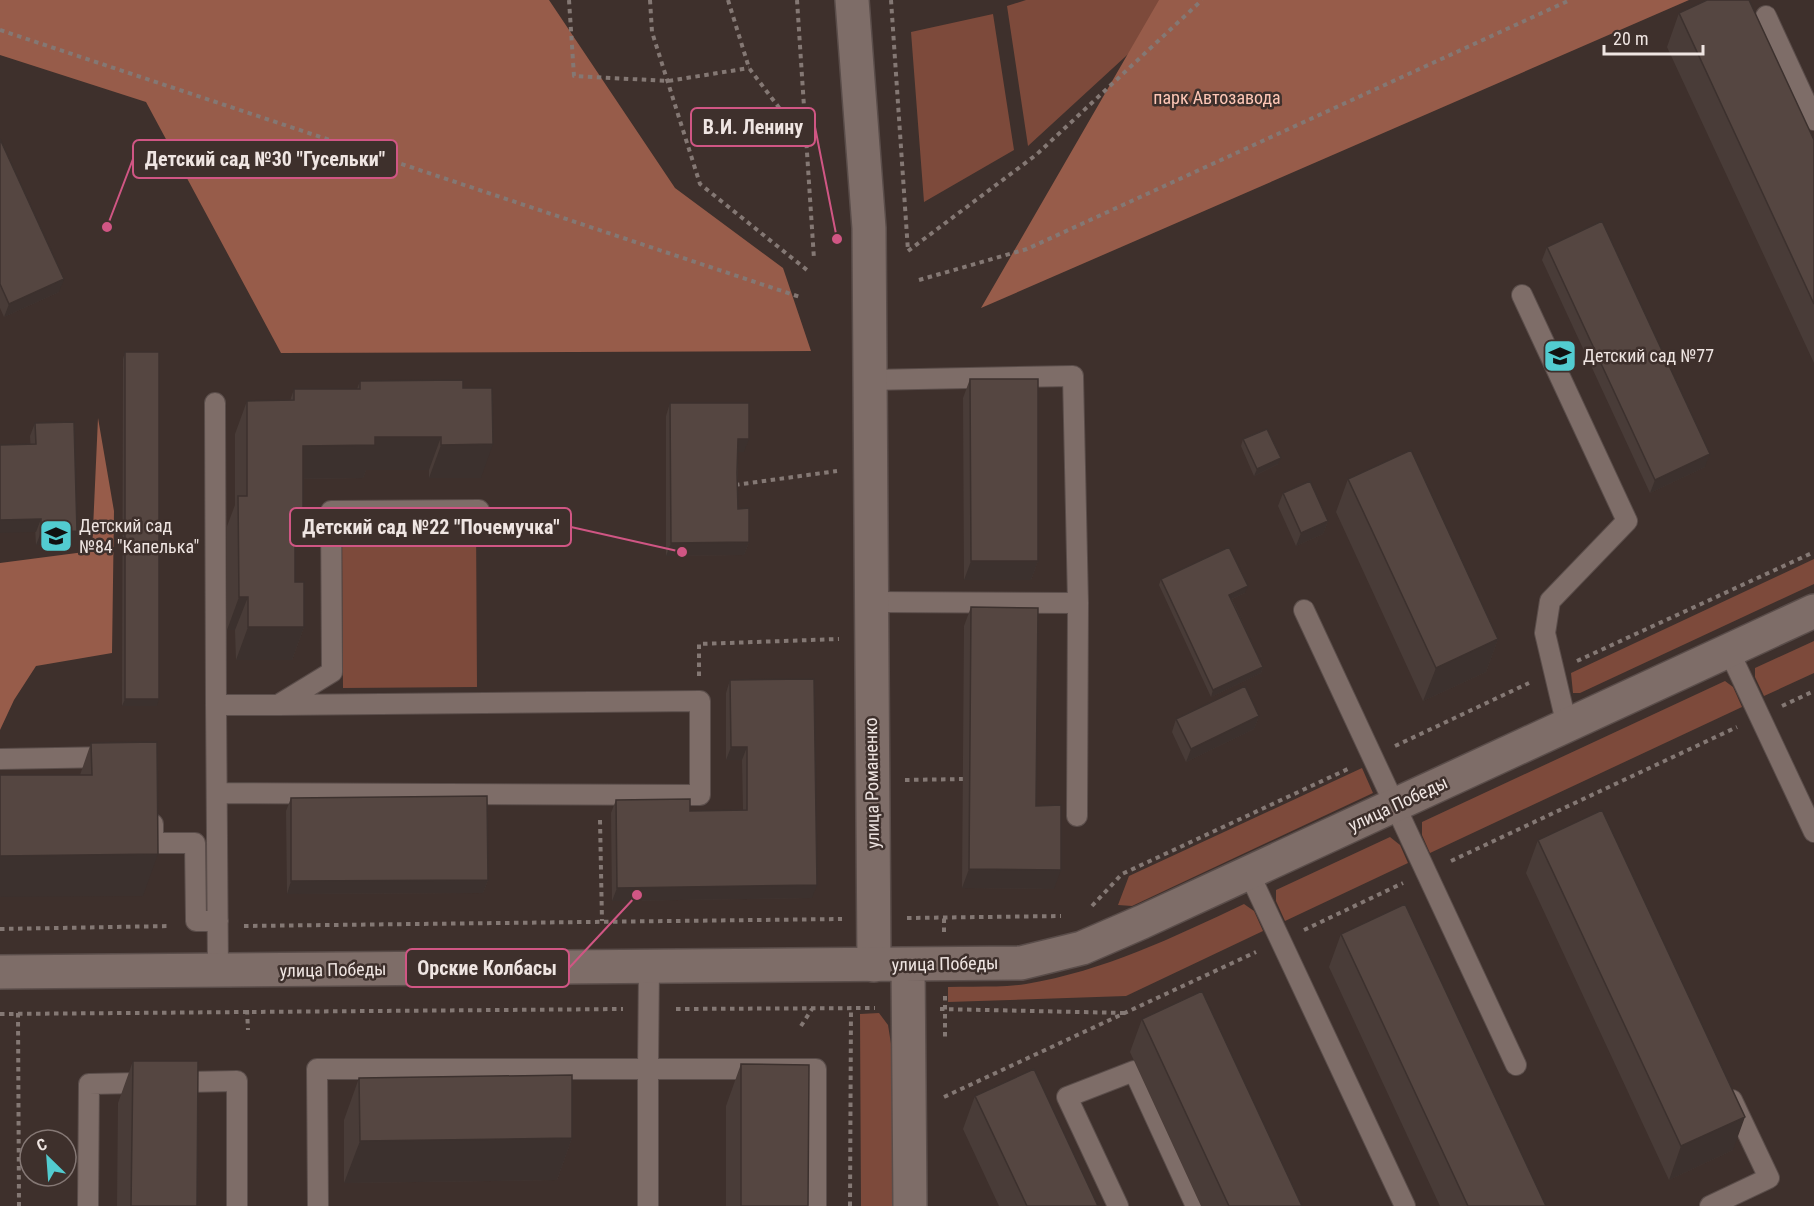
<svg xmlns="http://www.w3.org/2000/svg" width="1814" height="1206" font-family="'Roboto Condensed',sans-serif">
<rect width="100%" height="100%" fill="#3e302c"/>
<path fill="#7d4a3b" d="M1026 0H1171L1174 12 1028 146 1007 6Z
M993 14 1014 150 924 202 911 32Z
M476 521 477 687 343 688 342 522Z
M1814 559V584L1580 693H1573L1571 673Z
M1814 641V673L1764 696 1755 677V668Z
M1725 681 1733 687 1742 707 1430 853 1422 835V822Z
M1362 768 1373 793 1132 906 1118 905 1129 876Z
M1390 837 1400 845 1408 863 1285 921 1276 901V890Z
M1244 904 1254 911 1263 931 1126 996 948 1002V987C973 986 1001 988 1026 984 1104 971 1174 937 1244 904Z
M879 1013 888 1025 892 1050V1206H861L860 1014Z"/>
<path fill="#975c4a" d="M0 0H549L675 188 783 268 811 351 281 353 146 102 0 55Z
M1159 0H1689L981 308Z
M98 418 114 511 112 653 36 666 14 700 0 730V563L92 551Z"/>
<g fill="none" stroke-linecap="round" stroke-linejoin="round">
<defs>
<path id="lane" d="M1766 16 1814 120
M1522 295 1627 521 1550 601 1545 633 1567 726
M869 380 1073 376 1078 603 1077 816
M215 403 216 705
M870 602 1078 603
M1304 610 1516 1065
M1729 651 1814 832
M0 759 112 757
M217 793 700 795V701L278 705
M153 824V843H195L196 921H218
M1249 873 1405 1206
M218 971 216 705H278L332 672 331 511 479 510
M88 1206 89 1084 237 1081V1206
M318 1206 317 1069H648L649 967
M648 1206V1069H816V1206
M1118 1206 1067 1097 1134 1071 1196 1206
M1710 1206 1769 1178 1732 1100"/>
<path id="street" d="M852 0 869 228 874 965"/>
<path id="secondary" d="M908 964 910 1206
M0 972 1021 963 1082 948 1142 922 1814 611"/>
</defs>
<use href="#lane" stroke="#5a4d4a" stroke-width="22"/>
<use href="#street" stroke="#5a4d4a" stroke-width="36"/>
<use href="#secondary" stroke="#5a4d4a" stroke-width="36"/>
<path stroke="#847874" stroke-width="4" stroke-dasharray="4.5 4.5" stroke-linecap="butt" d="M569 0 574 76 668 81 749 68
M650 0 652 32 700 184 807 270
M728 0 749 68 805 142
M797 0 814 259
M891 0 908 251
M0 30 800 297
M908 251 1036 155 1202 0
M919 280 1027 249 1570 0
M735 485 837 471
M1577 661 1814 552
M699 676V644L839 639
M1782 706 1814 691
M1395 746 1529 683
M905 780 963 779
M600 820 602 921
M1451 861 1737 727
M1092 906 1122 874 1350 768
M907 918 1061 916
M244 926 842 919
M0 929 170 926
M1304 930 1403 883
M944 932V917
M945 996V1037
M676 1009 875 1008
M940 1009 1125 1013
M247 1010 248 1030
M18 1013 19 1206
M0 1014 623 1009
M801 1026 812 1009
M944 1097 1256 952
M850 1206 851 1008"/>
<use href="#lane" stroke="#7e6d68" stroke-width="20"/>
<use href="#street" stroke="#7e6d68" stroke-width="33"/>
<use href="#secondary" stroke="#7e6d68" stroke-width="33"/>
</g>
<path fill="#493c38" d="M1679 13 1814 140V363L1667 47Z
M0 139 59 292 4 317 0 308Z
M1547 247 1705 467 1650 493 1542 260Z
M125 352 157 706H122L123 359Z
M970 379 1038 561 1031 580H964L963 398Z
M360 381 463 388 481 478H429V470H366L363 478 303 479V514L295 538V582L304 627 292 660H236L235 630H227L226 529 235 505V434L247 401H290L294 389H357Z
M670 403 744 452H738V509L749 542 744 555 666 556V416Z
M35 423 72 544 36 545 30 436Z
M1243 439 1278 464 1254 476 1241 446Z
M1348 479 1498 639 1486 672 1423 701 1336 512Z
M1283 493 1328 521 1323 534 1296 546 1278 506Z
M1161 579 1245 593 1232 599 1263 667 1261 673 1211 697 1159 585Z
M971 607 1036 806 1054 889 962 888 964 626Z
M730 680 812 898 612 901 611 813 616 800 690 811 743 810 742 760H726V693Z
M1259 716 1254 729 1186 762 1172 732 1176 719Z
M91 743 143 896 80 775Z
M291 798 488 880 483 893 287 894 286 811Z
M1538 840 1733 1150 1669 1180 1526 873Z
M1341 934 1546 1206H1440L1329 967Z
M1142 1019 1302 1206H1201L1130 1052Z
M133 1061 197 1206H117L118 1103Z
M741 1064 808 1206H726V1106Z
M359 1078 572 1138 557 1180 344 1183V1120Z
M975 1096 1098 1206H999L963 1129Z"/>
<path fill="#3c312e" d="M64 279 59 292 4 317 9 304Z
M375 437H441L429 470H366L363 478 291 479 303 446Z
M738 439H749L744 452H733Z
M493 444 481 478H429L441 445Z
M1710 454 1705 467 1650 493 1655 480Z
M1281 458 1278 464 1254 476 1257 469Z
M295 514H303L291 548Z
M41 519 36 532 0 533V520Z
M1328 521 1323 534 1296 546 1301 533Z
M77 531 72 544 36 545 41 532Z
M749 542 744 555 666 556 671 543Z
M971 561H1038L1031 580H964Z
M1248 586 1245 593 1227 601 1229 595Z
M239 597H248L235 630H227Z
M248 627H304L292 660H236Z
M1498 639 1486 672 1423 701 1436 668Z
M1263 667 1261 673 1211 697 1213 690Z
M125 699H159L157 706H122Z
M1259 716 1254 729 1186 762 1191 749Z
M731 747H747L742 760H726Z
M158 854 143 896 0 897V856Z
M969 869 1061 870 1054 889 962 888Z
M488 880 483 893 287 894 291 881Z
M817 885 812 898 612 901 617 888Z
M1745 1117 1733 1150 1669 1180 1681 1146Z
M572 1138 557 1180 344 1183 360 1141Z"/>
<path fill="#554641" stroke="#3c312e" stroke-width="1.5" d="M1707 0H1749L1814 140V304L1679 13Z
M0 139 64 279 9 304 0 284Z
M1602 221 1710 454 1655 480 1547 247Z
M125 352H159V699H125Z
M970 379H1038V561H971Z
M463 380V388H492L493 444 441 445V437H375V445L303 446V514H295V582H304V627H248V597H239L238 496H247V401L294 400V389H360V381Z
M670 403H749V439H738L737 473 738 509 749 508V542L671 543Z
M74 422 77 531 41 532V519L0 520V445L36 444 35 423Z
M1267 429 1281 458 1257 469 1243 439Z
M1411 450 1498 639 1436 668 1348 479Z
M1310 481 1328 521 1301 533 1283 493Z
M1229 547 1248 586 1229 595 1263 667 1213 690 1161 579Z
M971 607 1038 608 1036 806 1061 805V870L969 869Z
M814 679 817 885 617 888 616 800 690 799V811L747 810V747H731L730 680Z
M1245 686 1259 716 1191 749 1176 719Z
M157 742 158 854 0 856V775H92L91 743Z
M487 796 488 880 291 881V798Z
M1602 810 1745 1117 1681 1146 1538 840Z
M1405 904 1546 1206H1468L1341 934Z
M1202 991 1302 1206H1229L1142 1019Z
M133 1061H198L197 1206H131Z
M741 1064 809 1065 808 1206H741Z
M1034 1069 1098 1206H1027L975 1096Z
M572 1075V1138L360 1141 359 1078Z"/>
<defs>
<symbol id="school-square" viewBox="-11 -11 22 22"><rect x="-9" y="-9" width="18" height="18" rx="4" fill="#52ccd0" stroke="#3e302c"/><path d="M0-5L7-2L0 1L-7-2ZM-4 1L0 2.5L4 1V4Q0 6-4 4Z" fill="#111"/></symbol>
</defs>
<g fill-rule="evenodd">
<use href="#school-square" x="1541" y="337" width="38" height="38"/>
<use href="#school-square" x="37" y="517" width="38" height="38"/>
</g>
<g text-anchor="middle" stroke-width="5" stroke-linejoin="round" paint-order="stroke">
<g font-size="18" fill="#fec7b6" stroke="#3e302c">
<text x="1217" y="104">парк Автозавода</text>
</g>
<g font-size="18" fill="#efe5e2" stroke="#3e302c" text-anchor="start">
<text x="1583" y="362">Детский сад №77</text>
<text x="79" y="532">Детский сад<tspan x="79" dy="21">№84 "Капелька"</tspan></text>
</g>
<g font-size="18" fill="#efe5e2" stroke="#3e302c">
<text transform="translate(872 783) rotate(-91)" y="6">улица Романенко</text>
<text transform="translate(1398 804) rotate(-25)" y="6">улица Победы</text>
<text transform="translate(945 964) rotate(-1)" y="6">улица Победы</text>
<text transform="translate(333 970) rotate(-1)" y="6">улица Победы</text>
</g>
</g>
<path fill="none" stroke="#d05684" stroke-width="2" d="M837 239L815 127M107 227L133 159M682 552L571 527M637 895L569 968"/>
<g fill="#d05684" stroke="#3e302c" stroke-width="2">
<circle cx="837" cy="239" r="6"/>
<circle cx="107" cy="227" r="6"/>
<circle cx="682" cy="552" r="6"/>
<circle cx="637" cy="895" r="6"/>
</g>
<g fill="#3e302c" stroke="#d05684" stroke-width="2">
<rect x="691" y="108" width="124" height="38" rx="6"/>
<rect x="133" y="140" width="264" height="38" rx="6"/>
<rect x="290" y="508" width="281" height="38" rx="6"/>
<rect x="406" y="949" width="163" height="38" rx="6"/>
</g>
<g font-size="20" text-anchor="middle" font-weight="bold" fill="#efe5e2">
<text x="753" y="134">В.И. Ленину</text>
<text x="265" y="166">Детский сад №30 "Гусельки"</text>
<text x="431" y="534">Детский сад №22 "Почемучка"</text>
<text x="487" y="975">Орские Колбасы</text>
</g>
<g transform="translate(48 1158) rotate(335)"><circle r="28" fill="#3e302c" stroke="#857875" stroke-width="1.5"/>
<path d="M0-4.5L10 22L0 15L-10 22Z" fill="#52ccd0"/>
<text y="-9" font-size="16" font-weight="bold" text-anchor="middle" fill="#efe5e2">С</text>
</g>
<path d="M1604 45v9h99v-9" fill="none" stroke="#efe5e2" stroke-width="3"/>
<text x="1613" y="45" font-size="18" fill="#efe5e2" stroke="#3e302c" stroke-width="4.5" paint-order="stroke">20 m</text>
</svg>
